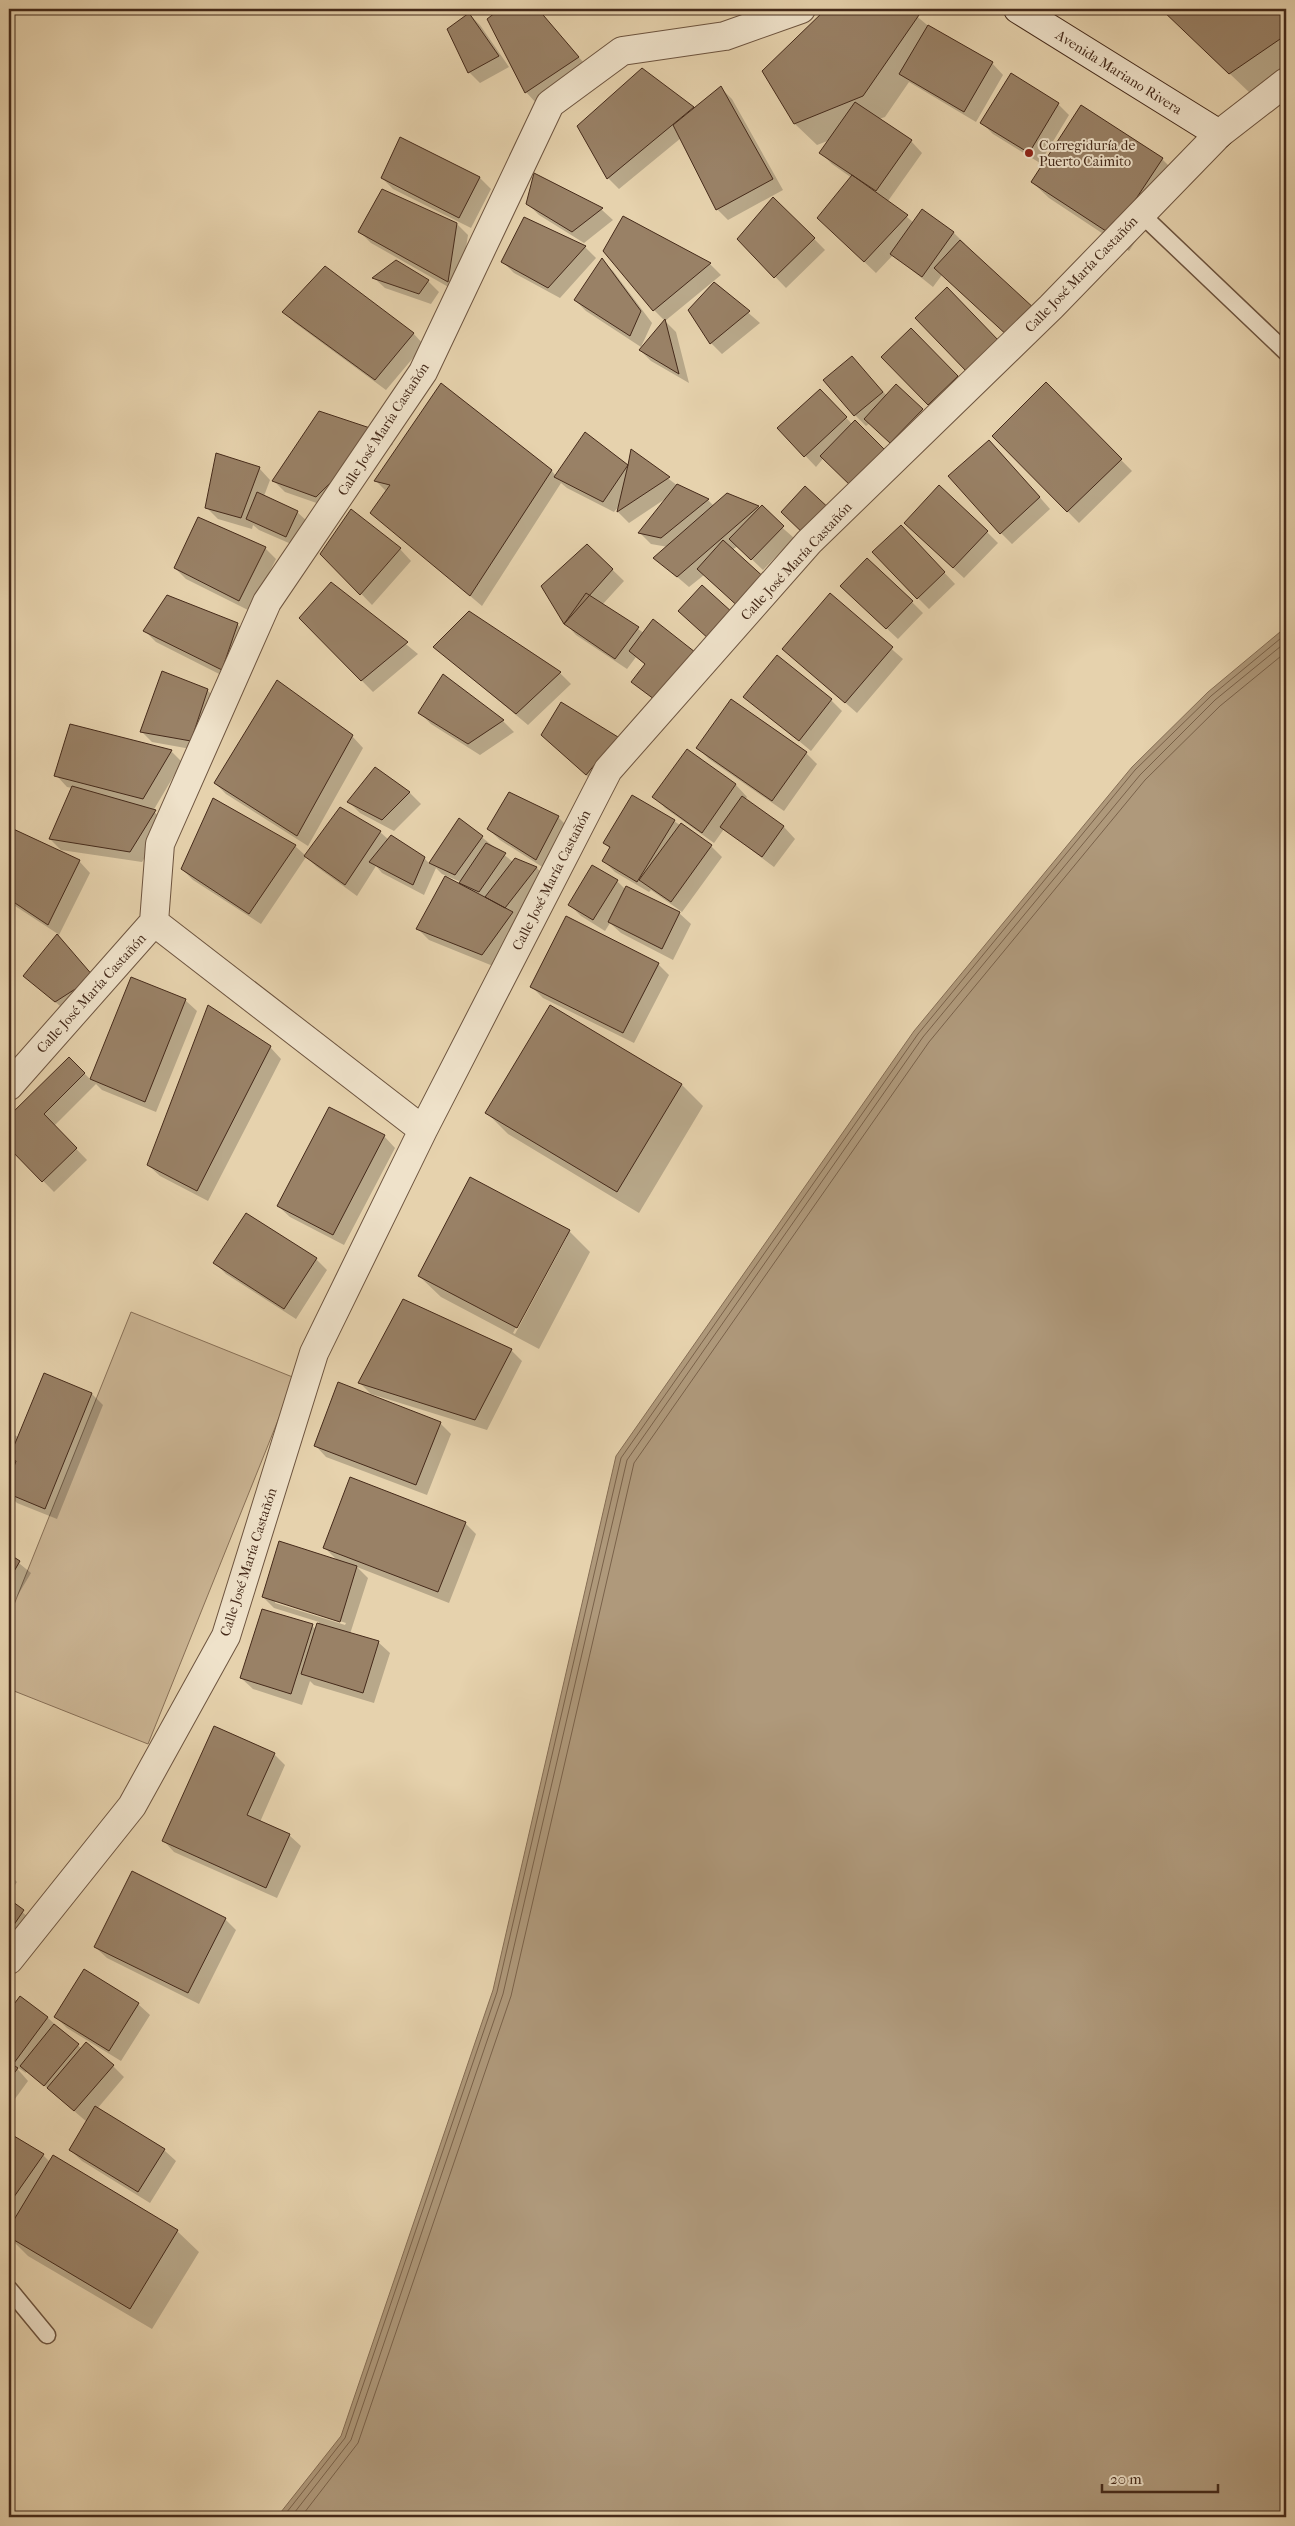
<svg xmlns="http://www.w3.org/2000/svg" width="1295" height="2526" font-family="'IM FELL French Canon',serif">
<rect width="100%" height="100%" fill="#e6d2ad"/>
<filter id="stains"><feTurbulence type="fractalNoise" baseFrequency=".004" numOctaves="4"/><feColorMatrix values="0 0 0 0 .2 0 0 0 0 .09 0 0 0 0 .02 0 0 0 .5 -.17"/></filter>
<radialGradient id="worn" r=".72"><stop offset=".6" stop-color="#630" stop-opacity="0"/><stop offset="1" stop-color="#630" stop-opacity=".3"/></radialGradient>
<path fill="#cbb594" stroke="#887057" d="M131 1312 295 1378 148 1744 9 1689V1617Z"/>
<path fill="#af997b" stroke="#856d54" d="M1286 627V2517H277L341 2436 493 1990 616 1456 914 1031 1132 767 1208 692Z"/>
<path fill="#0003" fill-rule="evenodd" d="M502 9H538L589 69 537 104 526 92 489 19Z
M731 9H745L738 14Z
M828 9H908L932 29 992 63 1003 75 976 122 909 82 885 117 879 119 911 141 922 153 888 201 914 223 923 211 954 233 965 244 933 287 893 255 876 273 830 229 852 178 832 164 821 153 830 140 817 145 795 124 763 71Z
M1162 9H1286V71L1251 94Z
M469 14 480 25 509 67 480 83 469 72Z
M642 69 694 109 720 87 732 99 783 190 728 220 717 209 681 138 619 189 608 178 579 126Z
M1058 104 1069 115 1040 163 993 134 982 123Z
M401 139 480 178 491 189 471 228 393 189 382 178Z
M1162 159 1179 176 1129 251 1049 198 1032 182Z
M535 175 602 210 613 220 584 243 539 215 528 204Z
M774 198 825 250 786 288 739 239Z
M623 217 710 264 721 275 665 321 676 332 689 383 651 361 640 350 665 321 654 310Z
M524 218 585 247 596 258 560 298 514 273 503 262Z
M457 224 468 235 459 293 371 243 360 232Z
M602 260 613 271 652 323 641 347 586 311 575 300Z
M396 262 428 281 439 292 431 304 385 288 374 278Z
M715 284 760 323 722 354 711 343Z
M284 312 413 333 424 345 386 390 295 323Z
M911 329 969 388 940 415 883 357Z
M852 357 887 396 922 410 933 421 902 453 870 423 866 426 855 415Z
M1046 384 1132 471 1079 523 993 436Z
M831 402 852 424 816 467 779 428Z
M382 433 393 444 328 507 285 492 274 481Z
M632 451 678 486 708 500 714 506 727 494 759 507 794 538 763 570 738 546 732 550 754 620 704 575 689 587 655 558 668 547 651 544 640 533 668 497 629 523 618 512 620 505 614 512 567 488 561 483 482 606 372 513 387 492 376 481 551 470 556 476 629 467Z
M1000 452 1050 509 1012 544 1001 533Z
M259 468 270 480 264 496 297 512 309 523 298 547 259 530 253 525 252 529 218 519 207 508Z
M987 532 998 543 964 578 916 534Z
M912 538 955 584 929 609 918 598Z
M587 545 624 581 602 605 644 633 674 716 633 682 646 665 636 657 627 669 576 635 565 623Z
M265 548 276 559 250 611 186 579 175 568Z
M400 549 411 561 372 605 322 553Z
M331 583 418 654 373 692 300 618Z
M830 595 903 659 857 713 784 649Z
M853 597 912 602 923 613 898 639Z
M237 624 248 635 233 681 156 642 145 631Z
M435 647 560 673 571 684 528 725Z
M444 676 503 721 514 732 480 755 431 724 420 713Z
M207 690 218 701 202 751 152 742 141 731Z
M745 696 831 700 842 711 811 751Z
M562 704 617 738 628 749 598 786 554 746Z
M352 736 363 748 308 846 226 794 215 783Z
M698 748 806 753 817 764 784 811 709 759Z
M687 750 736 785 747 797 745 800 784 827 795 839 774 867 724 829 714 843 665 808 654 796Z
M171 751 182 762 153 811 167 823 142 862 61 850 50 839 72 788 67 787 56 775Z
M375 769 410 793 421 804 394 831 360 813 349 802Z
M558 817 569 828 547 870 500 840 488 829Z
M460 820 513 862 515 860 537 868 548 880 493 966 429 940 418 929 461 882 442 874 436 868 424 895 382 873 376 866 357 896 317 867 306 857 261 924 193 880 182 869 295 846 306 856 380 832 389 840 424 858 430 864Z
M674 821 711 846 722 857 682 912 651 890 649 892 615 872 604 861 611 849 604 843Z
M9 829 79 861 90 873 58 937 104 989 67 1012 25 976 58 934 9 902Z
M617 881 626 890 627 888 679 913 691 924 673 960 621 933 610 923 605 931 581 916 570 905Z
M658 964 669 975 634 1043 543 998 532 987Z
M132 978 185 1000 197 1011 156 1112 102 1090 96 1084 54 1126 87 1160 54 1192 9 1146V1118L69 1058 91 1080Z
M551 1006 682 1085 703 1106 639 1213 508 1134 487 1113Z
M270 1047 281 1059 208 1201 160 1176 148 1165Z
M384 1136 395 1148 344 1245 290 1217 278 1206Z
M569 1231 590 1252 539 1349 441 1297 419 1276ZM564 1237H567L515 1334 513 1333Z
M316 1259 327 1270 296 1319 226 1274 215 1263Z
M511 1350 522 1361 487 1430 371 1394 360 1383Z
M45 1375 92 1394 103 1405 57 1519 17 1503 9 1495V1431L19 1438Z
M440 1423 451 1434 427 1495 326 1457 315 1445Z
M465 1523 476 1534 449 1603 357 1567 368 1578 350 1634 378 1642 390 1653 374 1703 314 1685 310 1681 302 1705 253 1689 241 1678 312 1626 317 1630 319 1622 274 1608 263 1597 338 1561 324 1547ZM275 1600 346 1623 345 1625 275 1603Z
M9 1555 31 1573 9 1610Z
M274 1754 285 1765 260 1822 289 1835 301 1846 277 1898 174 1852 163 1840Z
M9 1874 17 1882 9 1894Z
M9 1901 34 1922 9 1957Z
M225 1919 236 1930 199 2004 107 1958 95 1947Z
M85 1971 138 2004 150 2015 121 2061 67 2028 56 2017Z
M20 1998 48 2018 82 2049 113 2066 124 2077 97 2109 164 2150 176 2161 150 2203 82 2161 70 2150 87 2122 27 2071 26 2073 14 2065 28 2081 9 2107V2013Z
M9 2134 43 2155 50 2162 177 2231 199 2252 152 2329 28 2256 9 2237V2230L13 2223 9 2220Z"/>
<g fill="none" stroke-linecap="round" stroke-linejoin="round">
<path stroke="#7a624a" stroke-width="1" d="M283 2517 345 2438 497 1992 621 1458 918 1034 1135 770 1211 696 1286 634
M291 2517 351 2440 503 1994 627 1460 923 1037 1140 775 1215 700 1286 642
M301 2517 358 2443 511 1996 634 1463 929 1042 1145 780 1220 706 1286 652"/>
</g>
<path fill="#998166" stroke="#452a1a" d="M500 9H538L579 57 525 93 487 19Z
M826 9H910L919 15 863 96 794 124 762 71Z
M1161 9H1286V35L1229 74Z
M469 13 499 56 468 73 447 29Z
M928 25 993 62 964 112 899 74Z
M642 68 694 107 607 179 577 126Z
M1011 73 1059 103 1029 153 980 123Z
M721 86 773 179 716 210 673 125Z
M855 102 912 140 876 191 819 153Z
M1081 105 1163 158 1112 235 1031 182Z
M400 137 480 177 459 218 381 178Z
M534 173 603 208 572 232 526 204Z
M852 175 908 215 864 262 817 218Z
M382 189 457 223 448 282 358 232Z
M773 197 815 238 774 278 737 239Z
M922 209 954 232 922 277 890 254Z
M623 216 711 263 653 311 603 251Z
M524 217 586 246 548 288 501 262Z
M960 240 1036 310 1010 338 934 268Z
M602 258 641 311 630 336 574 300Z
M396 260 429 280 419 294 372 278Z
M325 266 414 333 375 380 282 312Z
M714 282 750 311 710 344 688 310Z
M947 287 999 341 967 372 915 318Z
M665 319 679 374 639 350Z
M911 328 958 376 928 405 881 357Z
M852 356 883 392 854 416 823 380Z
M1046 382 1122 459 1067 512 992 436Z
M441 383 552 470 470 596 370 513 390 485 374 481Z
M896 384 923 409 890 443 864 419Z
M820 389 847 417 804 457 777 428Z
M319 411 382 432 316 497 272 481Z
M855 420 889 454 854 489 820 456Z
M585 432 628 465 603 502 554 477Z
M989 440 1040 497 1000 534 948 476Z
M631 449 670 477 617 512 628 465Z
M216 453 260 467 241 518 205 508Z
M677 484 709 499 661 538 638 533Z
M939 485 988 531 953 568 904 523Z
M805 486 833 512 808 538 781 512Z
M257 492 298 511 286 537 246 519Z
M727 493 759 506 677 577 653 558Z
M762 505 784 526 751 560 729 539Z
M351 509 401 548 360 595 320 554Z
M198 517 266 547 239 601 174 568Z
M901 525 945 572 917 599 872 552Z
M723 540 768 581 742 610 697 569Z
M587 544 613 569 564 624 541 586Z
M867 558 913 601 886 629 840 586Z
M331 582 408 642 361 681 299 618Z
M702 585 733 613 710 640 678 611Z
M586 593 639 627 615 659 564 624Z
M830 593 893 647 845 703 782 649Z
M167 595 238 623 222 670 143 631Z
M469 611 561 672 516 714 433 647Z
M653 619 700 656 662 705 631 682 645 664 629 651Z
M777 655 832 699 799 741 743 697Z
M162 671 208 689 191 741 140 732Z
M443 674 504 720 468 744 418 713Z
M277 680 353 735 297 836 214 783Z
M731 699 807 752 772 801 696 748Z
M561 702 618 737 586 775 541 735Z
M70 724 172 750 143 799 54 776Z
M687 749 736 784 702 833 652 797Z
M375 767 410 792 382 820 347 802Z
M72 786 156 810 130 852 49 839Z
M509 792 559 816 536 860 487 829Z
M632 795 675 820 637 882 602 861 610 847 603 843Z
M742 796 784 826 762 857 720 827Z
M213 798 296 845 249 914 181 869Z
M340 807 381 831 345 885 304 856Z
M459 818 483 836 455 875 429 863Z
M681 823 712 845 671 902 639 880Z
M9 827 80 860 48 925 9 899Z
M391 835 425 857 413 885 369 862Z
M486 843 506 853 479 892 459 883Z
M515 858 537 867 505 908 485 897Z
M592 865 618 880 593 920 568 905Z
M445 876 513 912 482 955 416 929Z
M626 886 680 912 662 949 608 922Z
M566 916 659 963 623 1033 530 987Z
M57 934 94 977 55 1002 23 976Z
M131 977 186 999 145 1102 90 1079Z
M208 1005 271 1046 197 1191 147 1165Z
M550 1005 682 1084 617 1192 485 1113Z
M69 1057 85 1073 44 1114 77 1148 42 1182 9 1148V1116Z
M329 1107 385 1135 333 1235 277 1206Z
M470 1177 570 1230 517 1328 418 1276Z
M246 1213 317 1258 284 1309 213 1263Z
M403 1299 512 1349 475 1420 358 1383Z
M44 1373 92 1393 45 1509 9 1494V1481L16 1461 9 1458Z
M338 1382 441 1422 416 1485 314 1446Z
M350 1477 466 1522 438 1592 323 1548Z
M279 1541 357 1566 340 1622 262 1597Z
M9 1554 20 1561 9 1580Z
M262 1609 313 1624 291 1694 240 1678Z
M317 1623 379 1641 363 1693 301 1674Z
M214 1726 275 1753 247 1815 290 1834 266 1888 162 1841Z
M132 1871 226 1918 188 1993 94 1947Z
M9 1899 24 1910 9 1932Z
M84 1969 139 2003 109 2051 54 2017Z
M20 1996 48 2017 14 2063 9 2059V2011Z
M54 2024 79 2044 44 2086 20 2066Z
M86 2042 114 2065 74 2111 47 2088Z
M9 2062 18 2068 9 2080Z
M95 2106 165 2149 138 2192 69 2150Z
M9 2133 44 2154 9 2204Z
M53 2155 178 2230 130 2309 9 2237V2228Z"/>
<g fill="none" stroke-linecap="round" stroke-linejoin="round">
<defs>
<path id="service" d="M1140 213 1286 352
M9 2289 47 2335"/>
<path id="minor" d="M154 922 423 1130
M9 1086 154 922 160 844 267 602 423 372 550 104 622 51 725 36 801 9
M9 1960 132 1806 226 1636 314 1353 423 1130 608 770 809 542 1051 307 1219 134 1286 82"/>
<path id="secondary" d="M1018 9 1219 134"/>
</defs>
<use href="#service" stroke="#6d543f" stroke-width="19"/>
<use href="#minor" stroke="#6d543f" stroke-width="30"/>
<use href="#secondary" stroke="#452a1a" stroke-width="30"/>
<use href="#service" stroke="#efe2ca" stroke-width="16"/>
<use href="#minor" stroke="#efe2ca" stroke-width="28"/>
<use href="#secondary" stroke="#efe2ca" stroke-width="28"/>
</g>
<circle fill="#8f2418" stroke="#efe2ca" stroke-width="2" cx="1029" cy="153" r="5"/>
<g text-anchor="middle" stroke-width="4" stroke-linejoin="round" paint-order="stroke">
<g font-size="14" fill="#452a1a" stroke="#efe2ca">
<text transform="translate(1119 72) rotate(32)" y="5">Avenida Mariano Rivera</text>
<text transform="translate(1081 274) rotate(-46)" y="5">Calle José María Castañón</text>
<text transform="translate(383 429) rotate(-57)" y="5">Calle José María Castañón</text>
<text transform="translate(796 561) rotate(-47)" y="5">Calle José María Castañón</text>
<text transform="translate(551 880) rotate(-63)" y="5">Calle José María Castañón</text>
<text transform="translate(91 993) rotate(-48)" y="5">Calle José María Castañón</text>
<text transform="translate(248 1562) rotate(-72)" y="5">Calle José María Castañón</text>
</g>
<g font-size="14" fill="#452a1a" stroke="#efe2ca" text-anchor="start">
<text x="1039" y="150">Corregiduría de<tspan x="1039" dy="16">Puerto Caimito</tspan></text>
</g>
</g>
<rect width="1295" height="2526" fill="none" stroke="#e6d2ad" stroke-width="30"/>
<rect x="10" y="10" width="1275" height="2506" fill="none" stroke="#452a1a" stroke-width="2.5"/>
<rect x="15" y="15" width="1265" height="2496" fill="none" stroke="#452a1a"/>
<path d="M1102 2484v8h116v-8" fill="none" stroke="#452a1a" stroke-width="2.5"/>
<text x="1110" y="2484" font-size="15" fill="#452a1a" stroke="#efe2ca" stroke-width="4" paint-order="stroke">20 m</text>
<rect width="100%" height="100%" filter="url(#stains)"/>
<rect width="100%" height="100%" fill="url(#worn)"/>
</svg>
